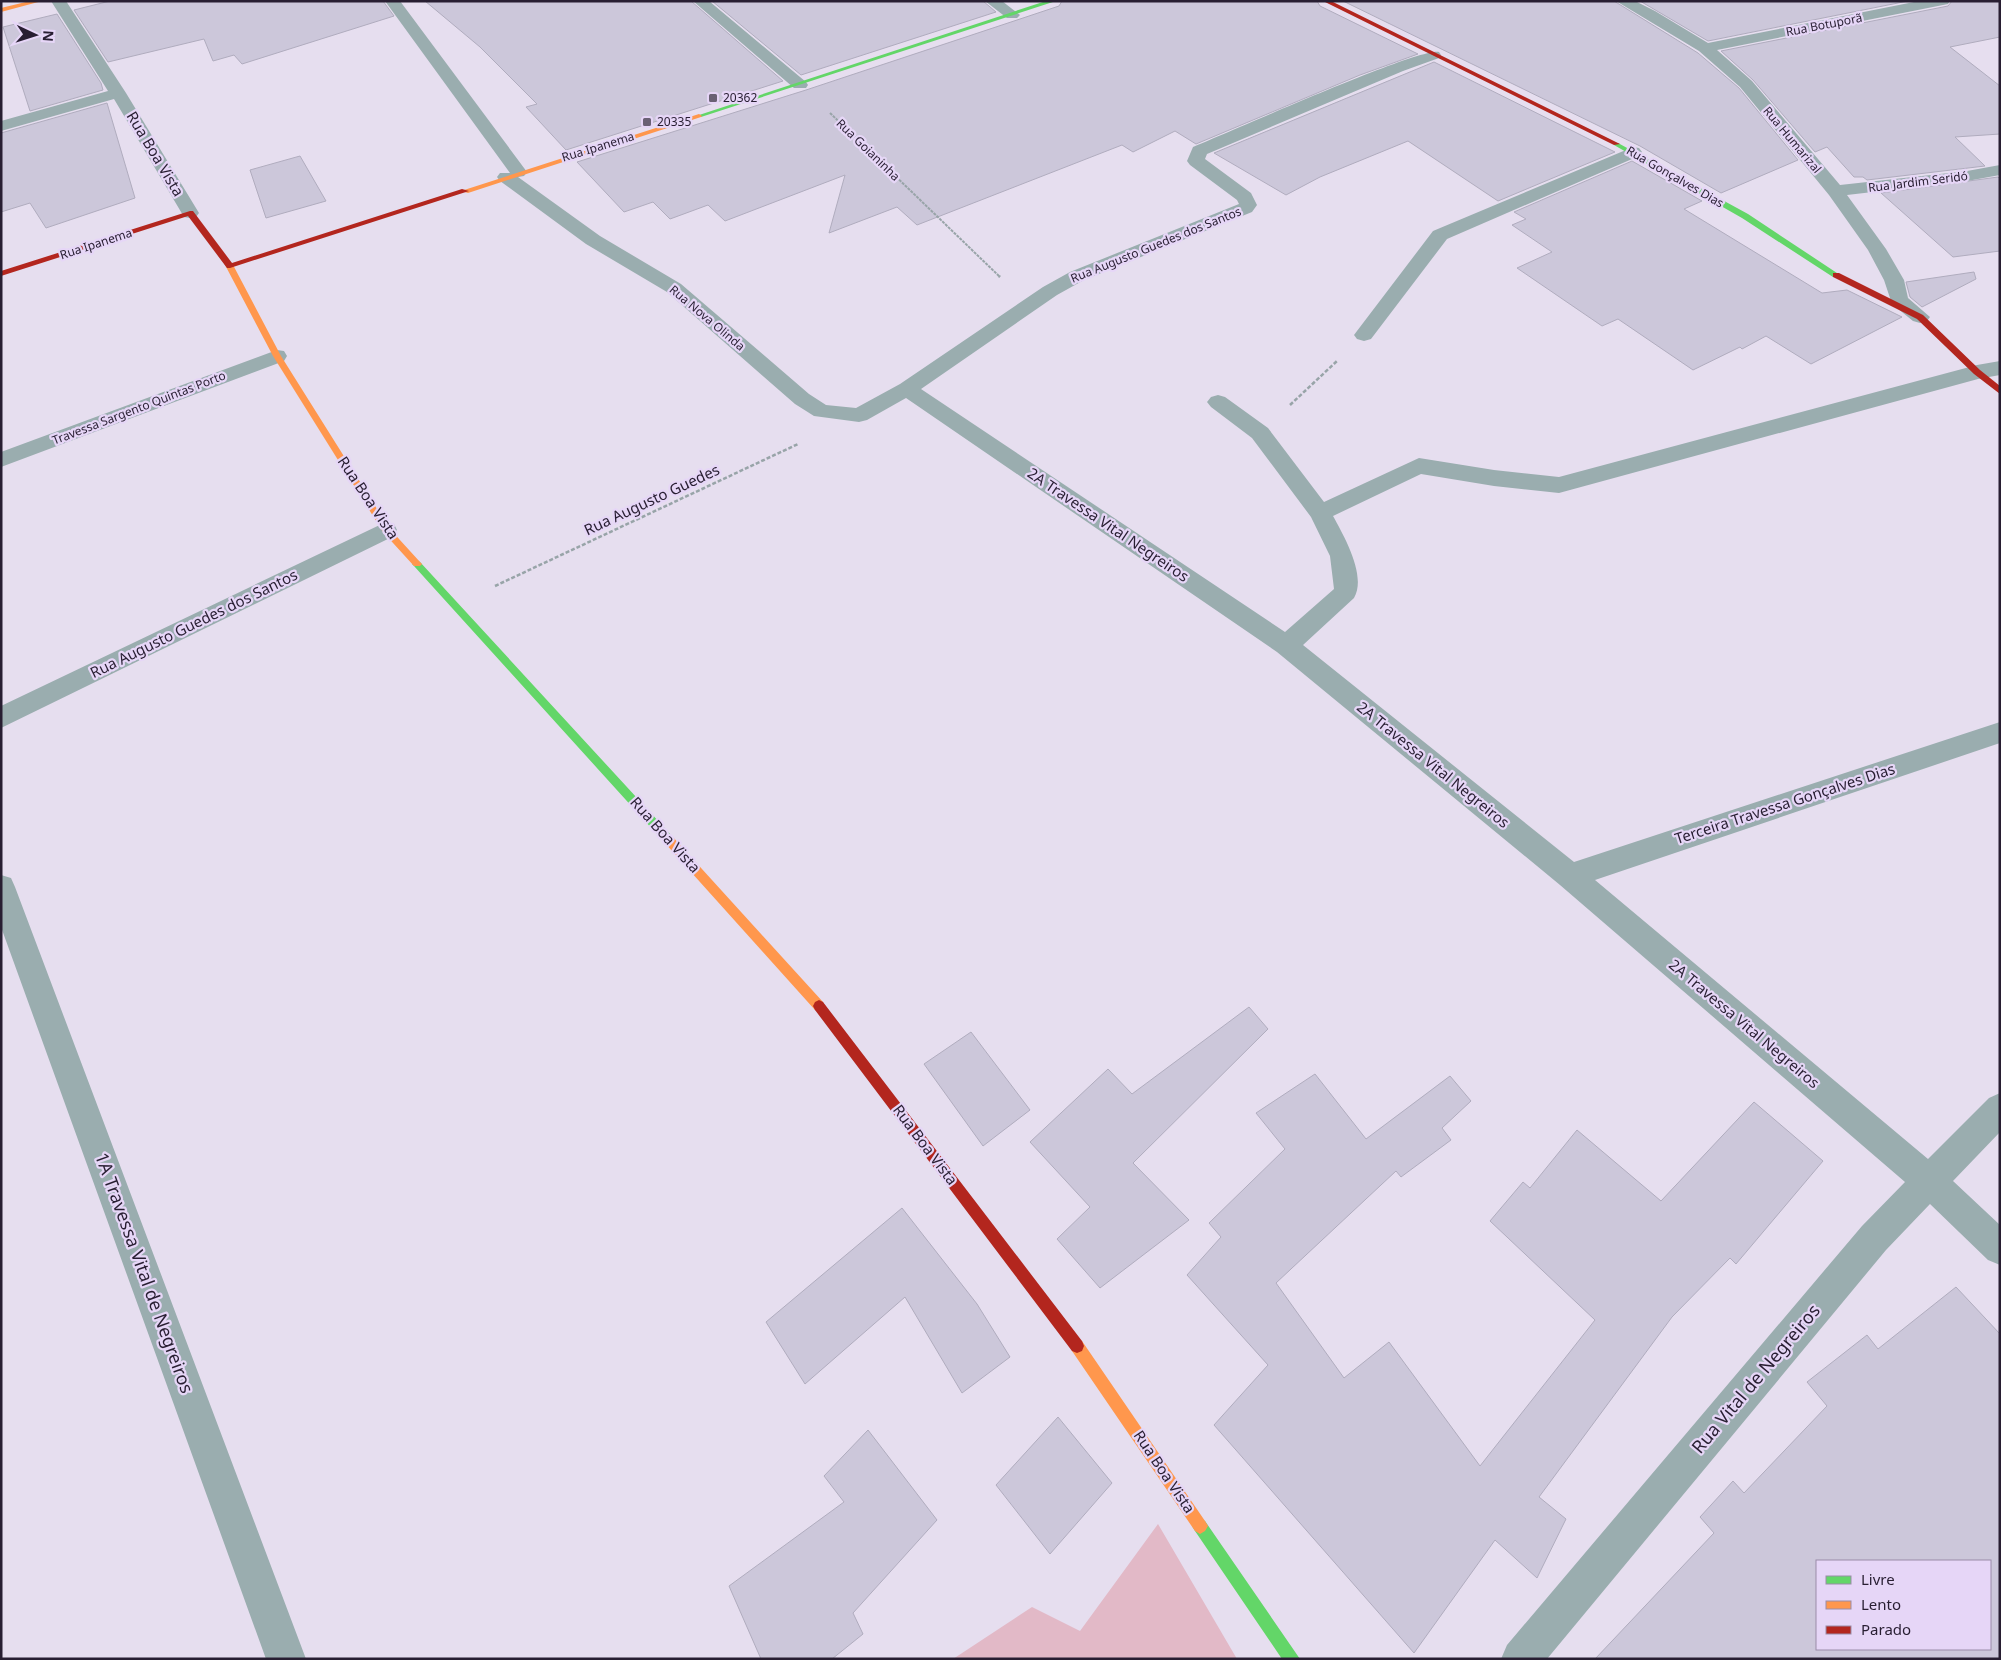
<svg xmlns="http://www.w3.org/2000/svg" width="2001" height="1660" font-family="'Noto Sans',sans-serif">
<rect width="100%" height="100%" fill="#e6deef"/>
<path fill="#e2b9c7" d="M1158 1524 1237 1659H953L1032 1607 1080 1631Z"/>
<path fill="#ccc7da" stroke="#b0acbe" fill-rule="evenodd" d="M110 1H383L394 16 242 64 234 55 213 61 204 39 108 62 74 10Z
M425 1H691L783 81 566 150 526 107 537 104 480 47Z
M712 1H983L996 12 801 75Z
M1062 1H1317L1320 6 1418 54 1360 75 1196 144 1175 131 1133 152 1122 145 917 225 897 207 829 233 845 175 725 221 708 205 670 219 653 202 624 212 577 162 806 90 1017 20 1059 6Z
M1343 1H1614L1698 53 1739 88 1798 160 1721 193 1640 146Z
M1640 1H1908L1708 41Z
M1952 1H2000V37L1950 47 2000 86V134L1955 137 1985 166 1867 180 1863 177H1854L1827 147 1815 152 1753 80 1721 51 1948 6Z
M57 14 101 83 103 90 30 111 3 27Z
M1434 62 1615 152 1498 201 1408 141 1320 177 1286 195 1214 153Z
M107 103 135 198 46 228 30 203 1 212V133Z
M300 156 326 201 266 218 250 170Z
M1632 161 1702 201 1684 209 1822 293 1847 290 1902 317 1811 364 1766 336 1742 349 1740 347 1693 370 1618 319 1602 326 1517 268 1552 252 1512 225 1526 219 1514 212Z
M1998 177 2000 179V251L1953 257 1881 193Z
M1974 272 1976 279 1922 307 1910 297 1906 282Z
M1249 1007 1268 1029 1133 1163 1189 1220 1100 1288 1057 1239 1090 1207 1030 1142 1108 1069 1132 1094Z
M971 1032 1030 1110 983 1146 924 1064Z
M1315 1074 1366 1139 1450 1076 1471 1101 1442 1128 1451 1140 1401 1177 1396 1171 1276 1283 1344 1378 1389 1342 1480 1466 1595 1320 1490 1221 1523 1182 1530 1188 1577 1130 1661 1201 1754 1102 1823 1161 1736 1264 1730 1258 1672 1317 1539 1497 1566 1519 1537 1578 1495 1540 1414 1653 1214 1425 1268 1365 1187 1275 1221 1237 1209 1223 1285 1149 1256 1113Z
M902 1208 977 1304 1010 1357 962 1393 905 1297 805 1384 766 1322Z
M1956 1287 2000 1334V1659H1595L1714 1533 1700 1517 1733 1481 1744 1493 1827 1406 1807 1382 1867 1335 1878 1349ZM1817 1561H1990V1649H1817Z
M1058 1417 1112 1483 1050 1554 996 1485Z
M868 1430 937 1520 853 1613 863 1634 832 1659H761L729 1586 844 1502 824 1476Z"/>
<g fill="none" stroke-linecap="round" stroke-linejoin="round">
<path stroke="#98a4a8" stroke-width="2" stroke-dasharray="3 1" stroke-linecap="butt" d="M830 113 1000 277"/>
<path stroke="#98a4a8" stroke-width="2.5" stroke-dasharray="4 2" stroke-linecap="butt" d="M999 276 1000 277
M1290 405 1337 361
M495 586 798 444"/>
<path fill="#9aadaf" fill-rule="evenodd" d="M51 1H66L126 93 199 213 196 217 190 218 184 217 114 99 1 131V121L108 91Z
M385 1H400L527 172 524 176 518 177 600 236 681 284 809 394 826 405 856 408 900 384 1043 287 1070 272 1239 204 1237 200 1190 165 1187 161 1193 147C1226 134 1419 47 1439 52L1441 55 1439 58 1403 71 1207 154 1205 159 1251 193 1257 205 1252 212 1084 280 1057 295 921 389 1285 632 1334 589 1330 556 1311 517 1252 438 1211 407 1207 402 1211 397 1218 395 1225 397 1268 428 1324 502 1419 458 1494 470 1559 477 1977 365 2000 361V375L1978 379 1559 493 1494 486 1421 474 1333 516C1344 536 1367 576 1354 598L1303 645 1574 862 2000 722V743L1595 880 1928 1159 1989 1098 2000 1093V1132L1953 1181 2000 1225V1265L1988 1260 1930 1204 1886 1250 1547 1659H1501L1507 1645 1862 1226 1905 1182 1560 885 1277 652 906 398 867 420 859 422 814 416 795 404 667 292 586 244 500 181 497 177 500 173H510Z
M693 1H709L806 82 808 85 806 88H794Z
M985 1H1002L1020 15 1017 18H1007Z
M1616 1H1635L1655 11 1708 43 1919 1H1950L1948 4 1943 5 1717 50 1752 81 1840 185 1967 171 2000 165V175L1967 181 1847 195 1886 249 1904 280 1908 298 1930 317 1927 321 1920 323 1913 321 1892 304 1884 280 1868 250 1829 195 1740 87 1699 51Z
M1633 147 1639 148 1642 152 1639 156 1447 239 1371 339 1364 341 1357 339 1354 335 1357 331 1433 231Z
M277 350 284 351 287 356 284 361 1 467V452Z
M386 522 394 524 397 530 394 536 1 728V706Z
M1 875 11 878 15 887 306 1659H266L1 927Z"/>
<path fill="#63d668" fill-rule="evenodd" d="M1046 1H1056L701 117 696 116Z
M1614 143H1618L1748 214 1840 275 1833 277 1742 218 1614 145Z
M417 560 420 562 672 836 674 839 672 842 668 844 664 842 414 566 412 564Z
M1200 1518 1205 1521 1300 1659H1282L1195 1531 1192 1526 1195 1521Z"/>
<path fill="#ff974d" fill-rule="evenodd" d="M30 1H42L1 12V8Z
M699 114 702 116 701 117 468 193 461 191Z
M225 261 232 263 281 356 389 528 420 562 422 564 420 566H414L383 532 273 356 224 263Z
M668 834 672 836 823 1002 825 1006 823 1010 819 1012 815 1010 664 842 662 839 664 836Z
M1077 1339 1082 1341 1205 1521 1208 1526 1205 1531 1200 1534 1195 1531 1072 1351 1070 1346 1072 1341Z"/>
<path fill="#b3261e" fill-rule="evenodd" d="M1323 1H1331L1620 144 1614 145Z
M462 189 469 191 230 268H227L188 216 1 276V271L190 211H193L232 263Z
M1833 273H1839L1923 315 1980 370 2000 386V394L1974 374 1917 319 1833 277Z
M819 1000 823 1002 1082 1341 1084 1346 1082 1351 1077 1353 1072 1351 815 1010 813 1006 815 1002Z"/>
</g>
<g fill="#6a6174" stroke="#e6d6f7" stroke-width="2">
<rect x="708" y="93" width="10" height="10" rx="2.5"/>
<rect x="642" y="117" width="10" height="10" rx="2.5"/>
</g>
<g text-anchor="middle" stroke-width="4.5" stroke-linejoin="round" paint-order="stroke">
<g font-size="12" fill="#281e32" stroke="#e6d6f7">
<text transform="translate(1824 25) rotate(-11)" y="4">Rua Botuporã</text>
<text transform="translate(1792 140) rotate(50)" y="4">Rua Humarizal</text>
<text transform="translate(598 147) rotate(-17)" y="4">Rua Ipanema</text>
<text transform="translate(868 150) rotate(44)" y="4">Rua Goianinha</text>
<text transform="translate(1675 177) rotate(30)" y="4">Rua Gonçalves Dias</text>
<text transform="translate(1918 182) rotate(-7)" y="4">Rua Jardim Seridó</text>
<text transform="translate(96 244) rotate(-18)" y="4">Rua Ipanema</text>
<text transform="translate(1156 245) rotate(-22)" y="4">Rua Augusto Guedes dos Santos</text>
<text transform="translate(707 318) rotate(40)" y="4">Rua Nova Olinda</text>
<text transform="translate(139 408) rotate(-21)" y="4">Travessa Sargento Quintas Porto</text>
</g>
<g font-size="12" fill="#281e32" stroke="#e6d6f7" text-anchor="start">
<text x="723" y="102">20362</text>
<text x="657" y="126">20335</text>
</g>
<g font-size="15" fill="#281e32" stroke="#e6d6f7">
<text transform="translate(155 154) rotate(59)" y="5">Rua Boa Vista</text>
<text transform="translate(368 498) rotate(56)" y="5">Rua Boa Vista</text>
<text transform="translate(652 500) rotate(-25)" y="5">Rua Augusto Guedes</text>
<text transform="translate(1108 525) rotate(34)" y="5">2A Travessa Vital Negreiros</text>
<text transform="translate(194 624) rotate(-26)" y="5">Rua Augusto Guedes dos Santos</text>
<text transform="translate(1433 765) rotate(39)" y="5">2A Travessa Vital Negreiros</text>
<text transform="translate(1785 804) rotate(-18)" y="5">Terceira Travessa Gonçalves Dias</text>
<text transform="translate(665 835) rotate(48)" y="5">Rua Boa Vista</text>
<text transform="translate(1744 1024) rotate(40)" y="5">2A Travessa Vital Negreiros</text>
<text transform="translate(925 1145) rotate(53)" y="5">Rua Boa Vista</text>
<text transform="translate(1164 1472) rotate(56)" y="5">Rua Boa Vista</text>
</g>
<g font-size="18" fill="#281e32" stroke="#e6d6f7">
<text transform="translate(144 1273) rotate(70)" y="6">1A Travessa Vital de Negreiros</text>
<text transform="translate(1756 1379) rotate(-50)" y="6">Rua Vital de Negreiros</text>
</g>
</g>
<rect width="2001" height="1660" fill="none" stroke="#281e32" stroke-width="5"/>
<rect x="1816" y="1560" width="175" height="90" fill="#e6d6f7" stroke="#9a8ca8"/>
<rect x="1826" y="1576" width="25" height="8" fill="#63d668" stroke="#9a8ca8"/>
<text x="1861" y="1585" font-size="15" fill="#281e32">Livre</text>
<rect x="1826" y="1601" width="25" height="8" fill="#ff974d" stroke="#9a8ca8"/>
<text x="1861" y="1610" font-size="15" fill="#281e32">Lento</text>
<rect x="1826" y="1626" width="25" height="8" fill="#b3261e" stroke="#9a8ca8"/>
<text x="1861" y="1635" font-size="15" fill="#281e32">Parado</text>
<g transform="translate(35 35) rotate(94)" stroke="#e6d6f7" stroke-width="4" paint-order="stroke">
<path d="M0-4L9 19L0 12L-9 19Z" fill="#281e32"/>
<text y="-8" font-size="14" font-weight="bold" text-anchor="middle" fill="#281e32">N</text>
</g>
</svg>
